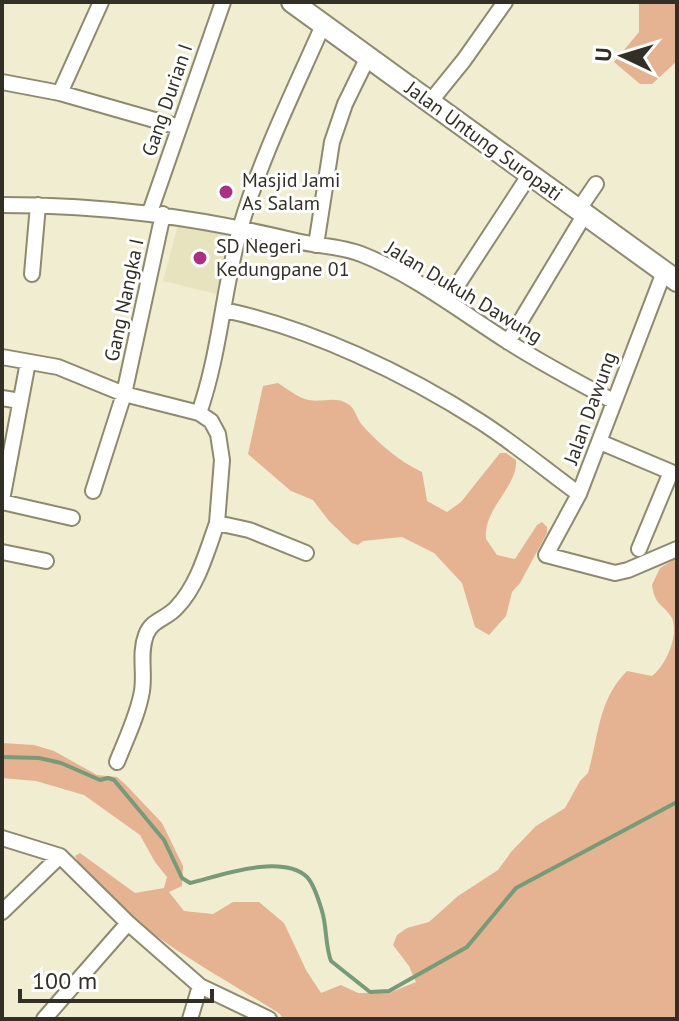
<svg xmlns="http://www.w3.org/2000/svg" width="679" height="1021" font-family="'PT Sans',sans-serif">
<rect width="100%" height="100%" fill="#f0edd1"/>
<path fill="#e7e3bf" d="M179 221 236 235 221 295 163 281Z"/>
<path fill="#e5b292" d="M639 2H677V61L652 84H640L614 62 639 32Z
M278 383C286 388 296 396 305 399 319 404 335 395 348 404 356 409 356 418 362 425 378 443 400 462 422 472L427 501 447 512 461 502 500 453H506L516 460C518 487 483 508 486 539L497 555 515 559 537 525 542 522 547 527V533L520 583 512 592 506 616 489 635 475 627 462 583 434 553 402 537 363 541 358 545 352 543 329 521 313 500 291 491 248 454 263 386Z
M677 558V1019H283L280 1014C219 975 153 942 102 890 92 879 81 870 75 856L80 853 135 893 164 888 167 877 155 862 140 835 84 795 36 781 2 778V743L34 745 54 751 97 775 117 777 125 784 162 823 183 866 182 886 169 892 184 911 213 914 233 902H259L284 923 306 970 321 993 341 985 358 993H389L416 982 409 966 393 945 397 935 407 928 429 922 458 896 498 870 511 852 536 826 565 808 580 781 588 773C599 735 598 700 627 671L652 676C666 665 679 636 672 618 664 604 655 607 652 585L660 568Z"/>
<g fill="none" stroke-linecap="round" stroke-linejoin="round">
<path stroke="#779b78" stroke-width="4" d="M2 757 39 758 61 763 100 780 108 778 114 780 164 840 182 878 190 883C219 876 281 853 307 877 314 884 319 901 322 911 327 927 325 945 331 961L370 992 389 991 467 947 516 888 677 802"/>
<defs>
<path id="street" d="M2 82 60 93 179 127
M60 93 101 2
M430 102 464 60 505 2
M2 205C105 205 196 217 296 241 317 246 341 246 361 254 414 275 460 311 507 341 541 363 577 382 613 401
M579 209 596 184
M150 212 223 2
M316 245 332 142 345 104 368 57
M664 272 579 494 546 555 615 573 628 570 677 549
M32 274 38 205
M447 301 530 174
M224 310C310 328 407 374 481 422 515 444 546 470 579 494
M508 342 585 214
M2 357 58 367 124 394 199 413 211 421 218 434 222 460 217 523 249 530 306 553
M2 398 20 401
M199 413C220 353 223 290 240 229 260 159 294 91 323 25
M600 442 671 472 639 549
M93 491 124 394 163 214
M2 500 28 362
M2 502 72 518
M2 552 46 561
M117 762C126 739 138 715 142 691 145 672 139 653 146 635 152 619 167 619 177 607 198 585 207 551 217 523
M2 838 60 856 128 923 200 986 269 1019
M2 912 60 856
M44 1019 128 923
M190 1019 200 986"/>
<path id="secondary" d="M292 2 677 281"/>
</defs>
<use href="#street" stroke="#8d8a70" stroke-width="18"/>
<use href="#secondary" stroke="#8d8a70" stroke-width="24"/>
<use href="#street" stroke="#fff" stroke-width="14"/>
<use href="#secondary" stroke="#fff" stroke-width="20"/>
</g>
<g fill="#a93085" stroke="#fff" stroke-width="3">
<circle cx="226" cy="192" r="8"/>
<circle cx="200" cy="258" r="8"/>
</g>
<g text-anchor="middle" stroke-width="6" stroke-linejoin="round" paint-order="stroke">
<g font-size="20" fill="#323026" stroke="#fff">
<text transform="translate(167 100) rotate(-71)" y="7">Gang Durian I</text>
<text transform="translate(484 141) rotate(36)" y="7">Jalan Untung Suropati</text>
<text transform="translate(464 292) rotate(31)" y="7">Jalan Dukuh Dawung</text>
<text transform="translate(124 300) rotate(-78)" y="7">Gang Nangka I</text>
<text transform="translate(590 408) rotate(-70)" y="7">Jalan Dawung</text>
</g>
<g font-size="20" fill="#323026" stroke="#fff" text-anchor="start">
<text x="242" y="187">Masjid Jami<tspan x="242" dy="23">As Salam</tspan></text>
<text x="216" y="253">SD Negeri<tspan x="216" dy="23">Kedungpane 01</tspan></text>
</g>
</g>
<rect width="679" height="1021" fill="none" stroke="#323026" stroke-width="8"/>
<g transform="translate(623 56) rotate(274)" stroke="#ffffff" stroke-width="6" paint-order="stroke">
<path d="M0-6L14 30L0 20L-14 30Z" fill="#323026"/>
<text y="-12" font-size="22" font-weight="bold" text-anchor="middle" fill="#323026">U</text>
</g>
<path d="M20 989v12h192v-12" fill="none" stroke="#323026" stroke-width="4"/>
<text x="32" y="989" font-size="24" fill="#323026" stroke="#ffffff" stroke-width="6" paint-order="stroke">100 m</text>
</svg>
